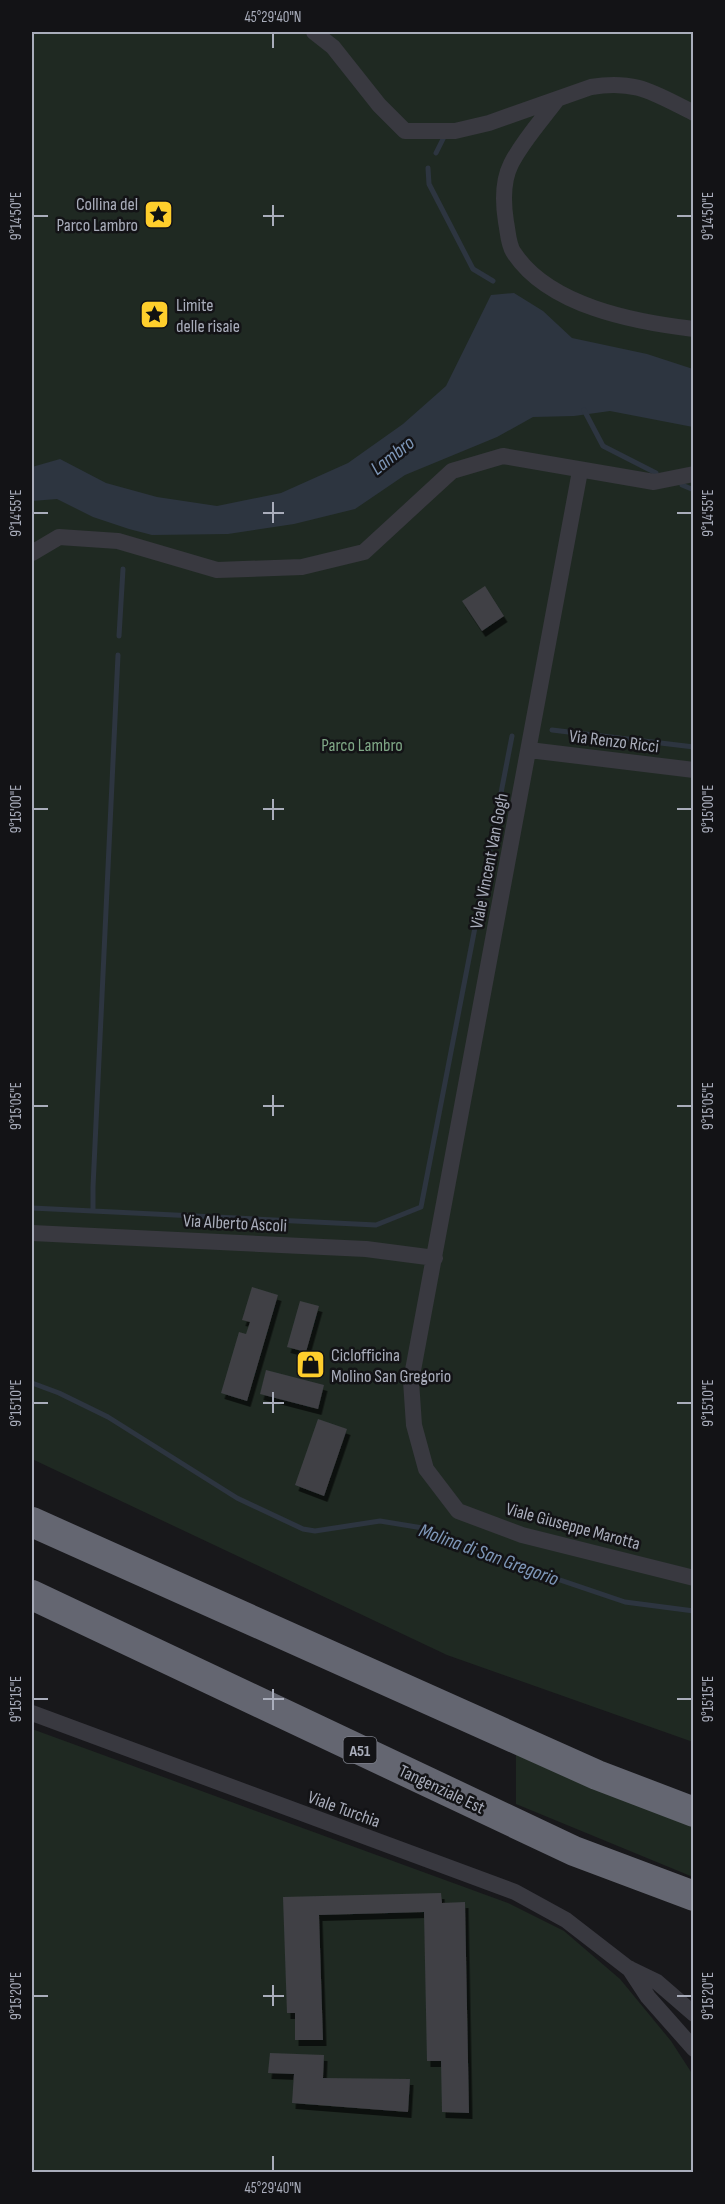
<svg xmlns="http://www.w3.org/2000/svg" width="725" height="2204" font-family="'Sofia Sans Condensed',sans-serif">
<defs>
<filter id="shadow"><feDropShadow dx="3.5" dy="6" stdDeviation="0" flood-color="#0009"/></filter>
</defs>
<rect width="100%" height="100%" fill="#18181b"/>
<path fill="#1f2922" d="M32 32H693V1742L447 1655 32 1459Z
M32 1729 508 1903 564 1931 620 1979 671 2041 693 2075V2172H32Z
M516 1751 693 1823V1877L516 1804Z"/>
<path fill="#2d3540" d="M514 293 543 311 572 338 647 354 693 369V427L610 411 574 416 533 417 497 437 405 475 355 509 294 524 228 534 152 535 129 529 93 517 57 499 32 501V467L60 459 106 483 157 497 217 506 281 493 348 463 403 424 446 386 491 295Z"/>
<g fill="none" stroke-linecap="round" stroke-linejoin="round">
<path stroke="#2d3540" stroke-width="5" d="M436 153 444 137
M428 168 429 184 473 269 493 281
M584 410 603 446 656 473
M682 485 694 490
M119 636 123 569
M552 730 694 747
M32 1208 376 1225 421 1207 512 736
M93 1211V1187L118 655
M32 1383 59 1393 108 1417 237 1498 303 1529 315 1531 380 1521 429 1529 474 1551 625 1602 694 1611"/>
</g>
<path fill="#3f4045" filter="url(#shadow)" d="M485 586 504 616 482 631 462 601Z
M252 1287 278 1295 247 1401 221 1393 239 1332 246 1334 250 1322 242 1320Z
M300 1301 319 1306 306 1352 287 1347Z
M266 1370 324 1385 318 1409 260 1394Z
M318 1419 347 1429 324 1496 295 1485Z
M441 1893 442 1903 465 1902 469 2113 442 2112 441 2061H427L424 1912 319 1915 323 2040H295V2013H287L283 1897Z
M270 2053 324 2055 323 2078 410 2079 408 2112 292 2103 294 2074 268 2073Z"/>
<g fill="none" stroke-linecap="round" stroke-linejoin="round">
<path stroke="#393940" stroke-width="16" d="M314 32 333 47 379 105 405 131H455L489 123 591 87C636 79 655 94 694 113
M556 101C541 121 522 142 511 164 502 182 503 203 506 222 508 231 508 245 514 253 549 306 634 322 694 329
M580 471 411 1381 414 1425 426 1469 458 1511 522 1535 694 1578
M32 553 59 537 118 541 217 570 302 567 364 552 452 471 503 456 654 482 694 474
M529 750 694 770
M32 1233 366 1249 435 1258
M32 1713 515 1892 566 1920 628 1968 657 1982 694 2014
M629 1968 648 1997 694 2049"/>
<path stroke="#646671" stroke-width="30" d="M32 1522 597 1775 694 1812
M32 1595 574 1851 694 1896"/>
</g>
<path fill="none" stroke="#a9adbb" stroke-width="2" d="M273 33V48M273 205V226M33 216H48M263 216H284M677 216H692M273 502V523M33 513H48M263 513H284M677 513H692M273 799V820M33 809H48M263 809H284M677 809H692M273 1095V1116M33 1106H48M263 1106H284M677 1106H692M273 1392V1413M33 1403H48M263 1403H284M677 1403H692M273 1689V1710M33 1699H48M263 1699H284M677 1699H692M273 1985V2006M33 1996H48M263 1996H284M677 1996H692M273 2156V2171"/>
<defs>
<symbol id="sight-square" viewBox="-11 -11 22 22"><rect x="-9" y="-9" width="18" height="18" rx="4" fill="#ffce2c" stroke="#131316"/><path d="M0-6L1.8-2.2L6-1.7L2.9 1.2L3.7 5.4L0 3.3L-3.7 5.4L-2.9 1.2L-6-1.7L-1.8-2.2Z" fill="#111"/></symbol>
<symbol id="shop-square" viewBox="-11 -11 22 22"><rect x="-9" y="-9" width="18" height="18" rx="4" fill="#ffce2c" stroke="#131316"/><path d="M-5-2.5h2.3a2.7 3.5 0 0 1 5.4 0H5L5.5 6h-11ZM-1.5-2.5h3a1.5 2.3 0 0 0-3 0Z" fill="#111"/></symbol>
</defs>
<g fill-rule="evenodd">
<use href="#sight-square" x="142" y="198" width="33" height="33"/>
<use href="#sight-square" x="138" y="298" width="33" height="33"/>
<use href="#shop-square" x="294" y="1348" width="33" height="33"/>
</g>
<g text-anchor="middle" stroke-width="5" stroke-linejoin="round" paint-order="stroke">
<rect fill="#131316" stroke="#7c7f8a" stroke-width="1.5" x="343.5" y="1737" width="33" height="26" rx="4.5"/>
<g font-size="16" font-weight="bold" fill="#a9adbb">
<text x="360" y="1756">A51</text>
</g>
<g font-size="18" fill="#a9adbb" stroke="#131316" text-anchor="start">
<text x="138" y="210" text-anchor="end">Collina del<tspan x="138" dy="21">Parco Lambro</tspan></text>
<text x="176" y="311">Limite<tspan x="176" dy="21">delle risaie</tspan></text>
<text x="331" y="1361">Ciclofficina<tspan x="331" dy="21">Molino San Gregorio</tspan></text>
</g>
<g font-size="18" fill="#a9adbb" stroke="#131316">
<text transform="translate(614 741) rotate(7)" y="6">Via Renzo Ricci</text>
<text transform="translate(489 861) rotate(-79)" y="6">Viale Vincent Van Gogh</text>
<text transform="translate(235 1223) rotate(3)" y="6">Via Alberto Ascoli</text>
<text transform="translate(573 1526) rotate(15)" y="6">Viale Giuseppe Marotta</text>
<text transform="translate(442 1789) rotate(25)" y="6">Tangenziale Est</text>
<text transform="translate(344 1809) rotate(20)" y="6">Viale Turchia</text>
</g>
<g font-size="18" fill="#7fa786" stroke="#131316">
<text x="362" y="751">Parco Lambro</text>
</g>
<g font-size="20" font-style="italic" fill="#7e97b8" stroke="#131316">
<text transform="translate(392 455) rotate(-38)" y="7">Lambro</text>
<text transform="translate(489 1554) rotate(20)" y="7">Molina di San Gregorio</text>
</g>
</g>
<rect width="725" height="2204" fill="none" stroke="#131316" stroke-width="66"/>
<rect x="33" y="33" width="659" height="2138" fill="none" stroke="#a9adbb" stroke-width="2"/>
<g font-size="15" text-anchor="middle" fill="#a9adbb">
<text x="273" y="22">45°29'40"N</text>
<text transform="translate(708 216) rotate(-90)" y="5">9°14'50"E</text>
<text transform="translate(16 216) rotate(-90)" y="5">9°14'50"E</text>
<text transform="translate(16 513) rotate(-90)" y="5">9°14'55"E</text>
<text transform="translate(708 513) rotate(-90)" y="5">9°14'55"E</text>
<text transform="translate(708 809) rotate(-90)" y="5">9°15'00"E</text>
<text transform="translate(16 809) rotate(-90)" y="5">9°15'00"E</text>
<text transform="translate(708 1106) rotate(-90)" y="5">9°15'05"E</text>
<text transform="translate(16 1106) rotate(-90)" y="5">9°15'05"E</text>
<text transform="translate(708 1403) rotate(-90)" y="5">9°15'10"E</text>
<text transform="translate(16 1403) rotate(-90)" y="5">9°15'10"E</text>
<text transform="translate(708 1699) rotate(-90)" y="5">9°15'15"E</text>
<text transform="translate(16 1699) rotate(-90)" y="5">9°15'15"E</text>
<text transform="translate(708 1996) rotate(-90)" y="5">9°15'20"E</text>
<text transform="translate(16 1996) rotate(-90)" y="5">9°15'20"E</text>
<text x="273" y="2193">45°29'40"N</text>
</g>
</svg>
